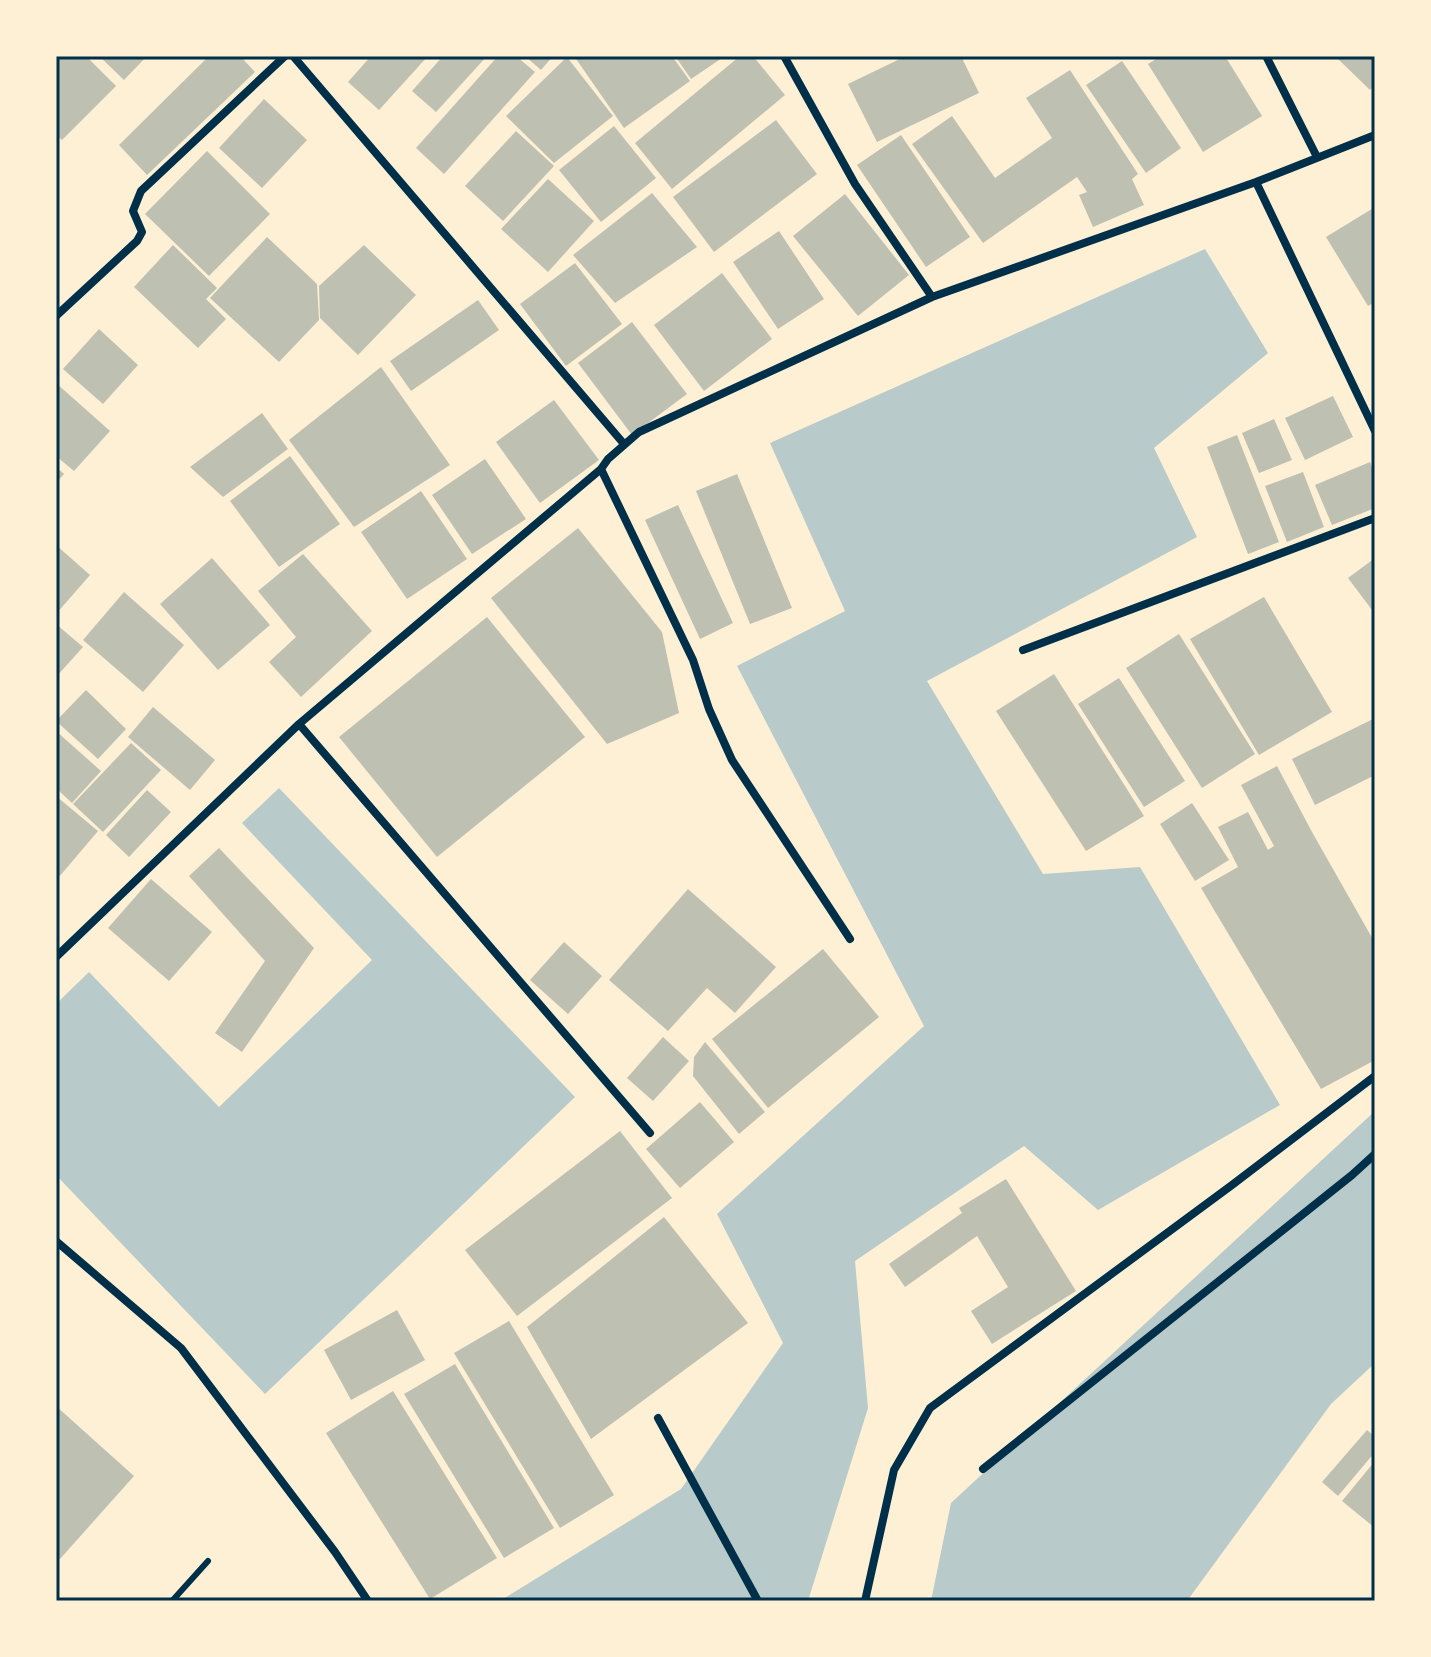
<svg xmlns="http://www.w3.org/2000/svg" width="1431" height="1657" font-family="'Fira Sans',sans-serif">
<rect width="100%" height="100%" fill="#fdf0d5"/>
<path fill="#b9caca" d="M1205 249 1268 353 1154 448 1197 537 927 681 1043 874 1140 867 1280 1105 1098 1210 1024 1146 855 1261 868 1408 808 1601H500L681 1489 783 1343 717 1214 924 1026 737 666 845 611 770 443Z
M279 788 575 1097 265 1394 56 1175V1004L89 972 219 1107 372 960 242 823Z
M1375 1111V1363L1331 1404 1187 1601H931L951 1503Z"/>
<path fill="#bec0b2" d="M56 56H86L116 86 62 140 56 135Z
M99 56H147L124 80Z
M209 56H240L255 72 147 175 119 145Z
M371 56H428L379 110 348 82Z
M443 56H487L436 112 412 91Z
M498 56H516L535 72 444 174 416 148Z
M525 56H553L541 70Z
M574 56H672L690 81 624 128Z
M675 56H725L691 79Z
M740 56H753L785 95 672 189 635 143Z
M906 56H961L979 93 877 142 848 84Z
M1161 56H1225L1262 116 1203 152 1148 64Z
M1335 56H1375V85L1370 90Z
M567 57 613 116 554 163 506 116Z
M1122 61 1181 148 1146 173 1086 85Z
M1070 70 1138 174 1132 179 1144 205 1093 227 1079 195 1087 192 1077 177 983 243 912 144 952 116 995 178 1052 138 1026 98Z
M264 99 307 140 262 188 219 148Z
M776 120 817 174 714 252 673 197Z
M614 126 656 178 601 222 559 170Z
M516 131 554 166 503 221 465 186Z
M901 135 970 237 926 267 857 165Z
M207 151 270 214 209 276 145 214Z
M548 179 594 221 548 272 501 229Z
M652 193 697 247 615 303 573 255Z
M845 194 909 275 858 316 793 236Z
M1375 207V302L1368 306 1326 237Z
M779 231 824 299 778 329 733 262Z
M267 237 317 284 319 320 279 362 210 298Z
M173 245 217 288 206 299 226 319 198 348 134 287Z
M364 245 416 295 358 355 320 318 319 286Z
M575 263 622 324 566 366 520 304Z
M722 273 772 339 704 391 654 325Z
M478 300 499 330 411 391 390 361Z
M632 322 687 394 632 435 578 363Z
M99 329 138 365 103 404 63 369Z
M381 367 450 465 354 527 289 440Z
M56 383 110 431 74 471 56 456Z
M1333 396 1353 437 1305 460 1285 418Z
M554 400 599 460 540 503 496 442Z
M262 413 288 449 223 497 190 467Z
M1274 419 1292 460 1259 473 1242 433Z
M1237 435 1279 542 1248 554 1207 447Z
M290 456 340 524 279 567 230 501Z
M485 459 526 519 472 554 432 495Z
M1370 462 1375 475V508L1332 525 1315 485Z
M56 467 64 474 56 483Z
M1303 472 1324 527 1287 542 1265 486Z
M737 474 792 608 750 624 696 491Z
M421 491 467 559 407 599 361 532Z
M678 505 733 623 700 639 645 520Z
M578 528 662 632 679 713 607 744 491 598Z
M56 545 90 575 56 614Z
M303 554 372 631 301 697 269 662 296 637 258 591Z
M212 558 270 625 218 670 160 604Z
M1375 558V614L1348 578Z
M124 592 184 645 143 692 83 640Z
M1264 597 1332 712 1259 755 1190 639Z
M487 617 585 737 437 857 339 737Z
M56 624 83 647 56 677Z
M1179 634 1255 754 1202 788 1126 668Z
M1054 674 1144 816 1086 851 996 711Z
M1119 678 1185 781 1144 807 1078 704Z
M86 690 126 729 98 759 56 721Z
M153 707 215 760 190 790 128 737Z
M1375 718V775L1315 805 1292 759Z
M56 731 101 771 72 803 56 788Z
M131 743 161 770 103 832 73 804Z
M1277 766 1312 832 1375 943V1060L1321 1089 1201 888 1238 867 1218 827 1248 812 1268 850 1274 846 1241 785Z
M147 790 171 812 129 857 106 835Z
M56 796 98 831 59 877 56 874Z
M1192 803 1229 860 1195 881 1160 824Z
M219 848 314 948 242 1052 215 1033 265 961 189 876Z
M151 879 212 932 169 981 108 928Z
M688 889 776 967 735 1013 707 988 668 1031 609 980Z
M564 942 602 976 568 1014 530 980Z
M823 949 879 1017 768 1108 712 1039Z
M663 1037 689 1061 653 1101 627 1078Z
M705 1042 765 1112 739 1134 693 1076 694 1057Z
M700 1102 734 1142 680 1188 646 1149Z
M620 1131 672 1198 517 1316 465 1250Z
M1006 1179 1076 1291 992 1344 971 1311 1008 1287 977 1236 905 1287 889 1264 962 1213 959 1208Z
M664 1217 748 1323 591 1439 527 1327Z
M397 1310 425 1360 351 1400 324 1350Z
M509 1321 614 1495 560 1528 454 1353Z
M455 1364 554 1528 504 1558 404 1394Z
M393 1391 497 1558 430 1599 326 1433Z
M56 1406 134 1476 60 1559 56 1555Z
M1367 1430 1375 1437V1452L1338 1496 1322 1482Z
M1375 1461V1528L1342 1501Z"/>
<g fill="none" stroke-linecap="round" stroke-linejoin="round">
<path stroke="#003049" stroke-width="6" d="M172 1601 208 1561"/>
<path stroke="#003049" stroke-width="8" d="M293 56 624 444
M784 56 855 184 932 297
M1266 56 1317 157
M1256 182 1375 431
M56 316 137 241 142 232 133 211 141 191 285 56
M601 469 693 660 709 709 732 760 850 939
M1023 650 1375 518
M299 724 650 1133
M56 957 299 724 601 469 608 459 639 432 932 297 1256 182 1375 135
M56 1241 181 1348 335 1552 368 1601
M658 1418 758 1601
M983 1469 1352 1175 1375 1154
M865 1601 894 1470 930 1408 1232 1185 1375 1076"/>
</g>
<rect width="1431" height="1657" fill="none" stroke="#fdf0d5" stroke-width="116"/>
<rect x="58" y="58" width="1315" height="1541" fill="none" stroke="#003049" stroke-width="3"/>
</svg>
